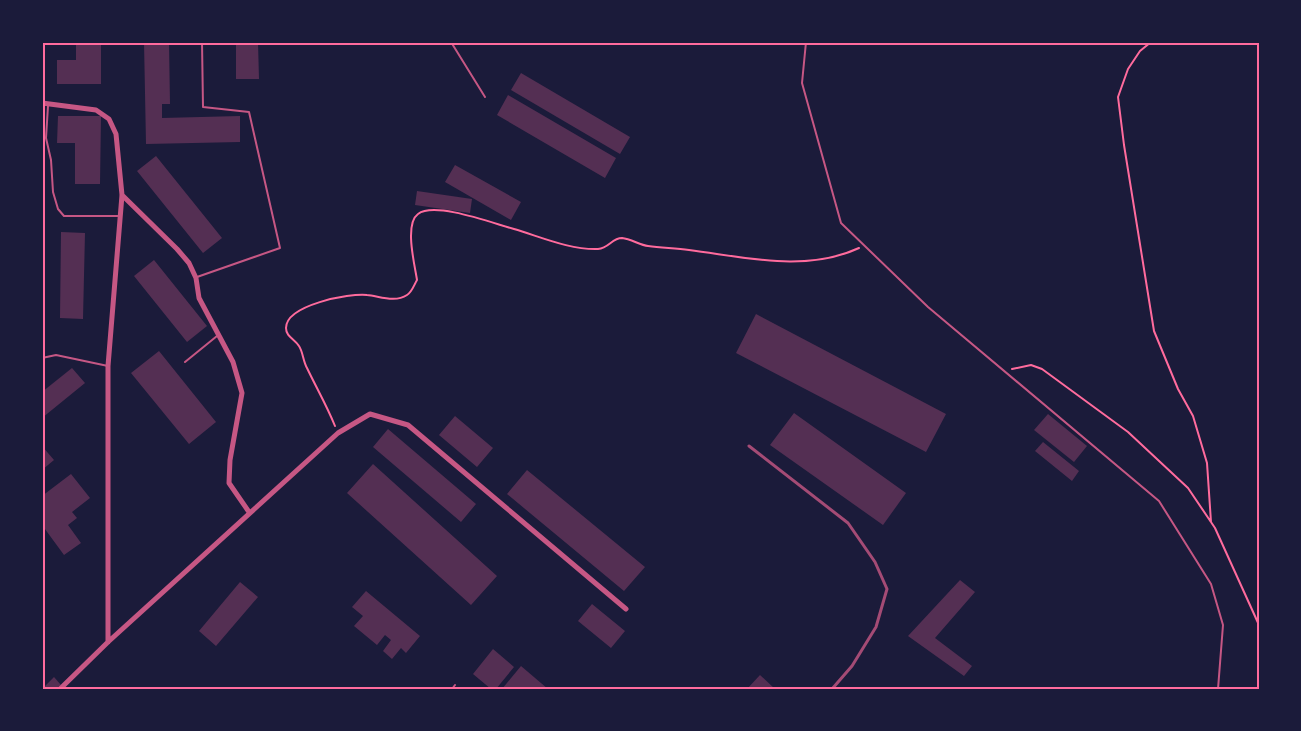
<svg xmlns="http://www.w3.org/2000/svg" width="1301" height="731" font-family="'Fira Sans',sans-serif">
<rect width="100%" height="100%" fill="#1b1b3a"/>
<path fill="#542f53" d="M76 42H101V84H57V60H76Z
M144 42H169L170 104H162V118L240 116V142L146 144Z
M236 42H258L259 79H236Z
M521 73 630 137 620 154 511 90Z
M508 95 616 158 605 178 497 115Z
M58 116H101L100 184H75V143H57Z
M156 156 222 238 203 253 137 171Z
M455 165 521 202 511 220 445 182Z
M417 191 472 199 470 213 415 205Z
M61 232 85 233 83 319 60 318Z
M154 260 207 326 187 342 134 276Z
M756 314 946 414 926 452 736 353Z
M159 351 216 422 189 444 131 373Z
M72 368 85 383 42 418V392Z
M794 413 906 493 883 525 770 445Z
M1048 414 1087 446 1074 462 1034 430Z
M455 416 493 448 477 467 439 435Z
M388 429 476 504 461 522 373 447Z
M1043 442 1079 471 1072 481 1035 451Z
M42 446 54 460 42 470Z
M373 464 497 576 471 605 347 493Z
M527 470 645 567 624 591 507 494Z
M71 474 90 498 72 512 77 518 68 525 81 543 64 555 42 525V496Z
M960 580 975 592 935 638 972 666 964 676 908 636Z
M240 582 258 597 216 646 199 631Z
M366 591 420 636 406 653 401 648 392 659 383 651 391 640 385 635 377 645 354 626 363 616 352 607Z
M592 604 625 631 611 648 578 621Z
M493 649 514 667 496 689H491L473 674Z
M521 666 548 689H502Z
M760 675 775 689H747Z
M54 677 61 685 56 689H42Z"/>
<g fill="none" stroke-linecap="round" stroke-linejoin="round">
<path stroke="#ff6b9d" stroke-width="2" d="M1151 42 1140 51 1128 69 1118 97 1124 145 1154 331 1178 389 1193 416 1207 463 1211 522
M1012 369 1031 365 1042 369 1128 432 1188 488 1215 528 1259 625
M335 426C327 406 316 387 307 368 303 361 303 352 299 346 295 339 286 337 286 328 286 305 349 293 367 295 379 296 395 303 407 295 412 292 414 285 417 280 415 266 404 224 418 214 435 201 495 224 514 229 541 237 570 250 598 249 609 248 612 238 622 238 631 239 640 245 648 246 662 248 675 248 689 250 745 257 805 273 859 248"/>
<path stroke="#c65784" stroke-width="2" d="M451 42 485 97
M806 42 802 83 841 223 928 307 1159 501 1211 584 1223 625 1218 689
M48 106 46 138 51 160 53 192 58 209 64 216H119
M197 277 280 248 249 112 203 107 202 42
M42 358 56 355 108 366
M185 362 217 336
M452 689 455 685"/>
<path stroke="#c65784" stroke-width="5" d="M42 103 96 110 109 119 116 134 122 195 108 366V642
M122 195 177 249 189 263 196 278 199 298 233 362 242 393 230 460 229 483 249 512
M60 689 108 642 338 433 370 414 408 425 626 609"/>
<path stroke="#a44b75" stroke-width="3" d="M749 446 848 523 875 562 887 589 876 627 852 666 832 689"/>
</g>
<rect width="1301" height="731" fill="none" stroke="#1b1b3a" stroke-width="87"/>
<rect x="44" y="44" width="1214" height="644" fill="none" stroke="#ff6b9d" stroke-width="2"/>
</svg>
